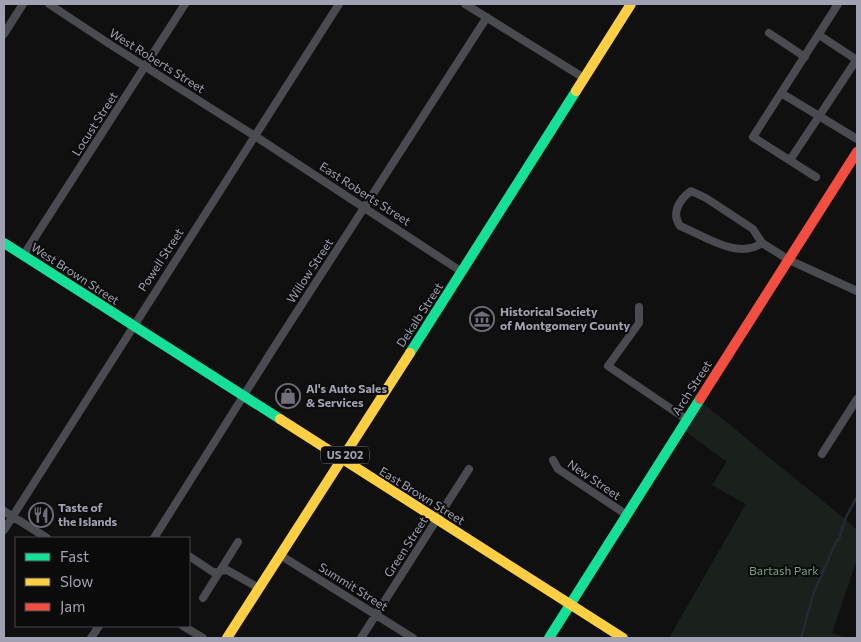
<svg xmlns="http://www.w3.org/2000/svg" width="861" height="642" font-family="Commissioner,sans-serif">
<rect width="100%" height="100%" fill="#101011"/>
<path fill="#1a211c" d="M699 400 857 529V559L832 633 847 638H669L746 504 712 485 727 462 681 428Z"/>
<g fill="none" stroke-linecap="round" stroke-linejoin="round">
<path stroke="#242932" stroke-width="2.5" d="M801 638 814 592 836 542 839 539 846 517 857 497"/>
<path stroke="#4a4b51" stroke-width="8" d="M49 4 111 45 255 136 462 272
M465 4 584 78
M769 33 805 57
M4 34 23 4
M819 35 857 60
M781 93 857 139
M790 160 857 59
M816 177 753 137 838 4
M762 243C737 260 705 236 680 226 671 213 679 200 691 191L706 198 753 229 762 243 789 260 857 291
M23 256 185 4
M639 307V323L608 366 686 419
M822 454 857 399
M553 460 558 469 627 515
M4 511 47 538
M4 530 339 4
M154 538 273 349 487 17
M280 555 413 638
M189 556 213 572 227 570 259 588
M203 598 238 542
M183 626 203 638
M91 638 99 626
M361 638 469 469"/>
<path stroke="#16e098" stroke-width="10" d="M4 243 280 419
M410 353 576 91
M549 638 700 399"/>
<path stroke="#ffcf43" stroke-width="10" d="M576 91 631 4
M280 419 623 638
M227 638 410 353"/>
<path stroke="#f24e42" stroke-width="10" d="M700 399 857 152"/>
</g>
<defs>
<symbol id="museum-ring" viewBox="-11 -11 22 22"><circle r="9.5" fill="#0b0b0c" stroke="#6e6f7a" stroke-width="1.5"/><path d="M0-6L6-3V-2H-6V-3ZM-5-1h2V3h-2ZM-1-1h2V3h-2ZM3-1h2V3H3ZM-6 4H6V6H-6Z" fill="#6e6f7a"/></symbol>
<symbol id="shop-ring" viewBox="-11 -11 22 22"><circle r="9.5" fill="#0b0b0c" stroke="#6e6f7a" stroke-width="1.5"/><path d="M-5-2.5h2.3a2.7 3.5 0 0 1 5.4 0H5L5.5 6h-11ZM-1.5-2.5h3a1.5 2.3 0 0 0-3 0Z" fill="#6e6f7a"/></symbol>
<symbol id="restaurant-ring" viewBox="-11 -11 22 22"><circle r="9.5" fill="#0b0b0c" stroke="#6e6f7a" stroke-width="1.5"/><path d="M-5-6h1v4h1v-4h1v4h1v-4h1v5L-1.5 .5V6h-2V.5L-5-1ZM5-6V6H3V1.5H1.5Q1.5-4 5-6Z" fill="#6e6f7a"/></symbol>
</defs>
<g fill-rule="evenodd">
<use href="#museum-ring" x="468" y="305" width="28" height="28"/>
<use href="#shop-ring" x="274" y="382" width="28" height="28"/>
<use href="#restaurant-ring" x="27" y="501" width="28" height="28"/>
</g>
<g text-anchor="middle" stroke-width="4" stroke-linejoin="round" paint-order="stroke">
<rect fill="#0b0b0c" stroke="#737581" stroke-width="1" x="321" y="446.5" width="48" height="17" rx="4"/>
<g font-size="11" font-weight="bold" fill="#a0a2b3">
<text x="345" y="459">US 202</text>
</g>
<g font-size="12" fill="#a0a2b3" stroke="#0b0b0c">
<text transform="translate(157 61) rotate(32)" y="4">West Roberts Street</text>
<text transform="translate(95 124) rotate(-57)" y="4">Locust Street</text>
<text transform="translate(365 194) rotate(33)" y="4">East Roberts Street</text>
<text transform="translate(161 260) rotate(-57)" y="4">Powell Street</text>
<text transform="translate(310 271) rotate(-57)" y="4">Willow Street</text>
<text transform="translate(75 274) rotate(33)" y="4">West Brown Street</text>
<text transform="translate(420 315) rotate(-57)" y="4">Dekalb Street</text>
<text transform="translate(692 388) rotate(-57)" y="4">Arch Street</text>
<text transform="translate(594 480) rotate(34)" y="4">New Street</text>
<text transform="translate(422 496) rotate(32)" y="4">East Brown Street</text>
<text transform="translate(406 547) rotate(-57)" y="4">Green Street</text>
<text transform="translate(353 587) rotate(32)" y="4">Summit Street</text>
</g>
<g font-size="12" font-weight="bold" fill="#a0a2b3" stroke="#0b0b0c" text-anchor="start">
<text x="500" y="316">Historical Society<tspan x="500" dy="14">of Montgomery County</tspan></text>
<text x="306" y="393">Al's Auto Sales<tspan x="306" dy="14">&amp; Services</tspan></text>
<text x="58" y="512">Taste of<tspan x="58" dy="14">the Islands</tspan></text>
</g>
<g font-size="12" fill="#76a081" stroke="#0b0b0c">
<text x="784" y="575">Bartash Park</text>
</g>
</g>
<rect width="861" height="642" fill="none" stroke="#a0a2b3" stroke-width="10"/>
<rect x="15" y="537" width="175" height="90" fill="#0b0b0c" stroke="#47474f"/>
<rect x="25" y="553" width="25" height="8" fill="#16e098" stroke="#47474f"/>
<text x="60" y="562" font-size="15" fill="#a0a2b3">Fast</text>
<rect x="25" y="578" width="25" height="8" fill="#ffcf43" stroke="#47474f"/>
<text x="60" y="587" font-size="15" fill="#a0a2b3">Slow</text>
<rect x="25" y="603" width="25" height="8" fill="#f24e42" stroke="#47474f"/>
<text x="60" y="612" font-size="15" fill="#a0a2b3">Jam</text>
</svg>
